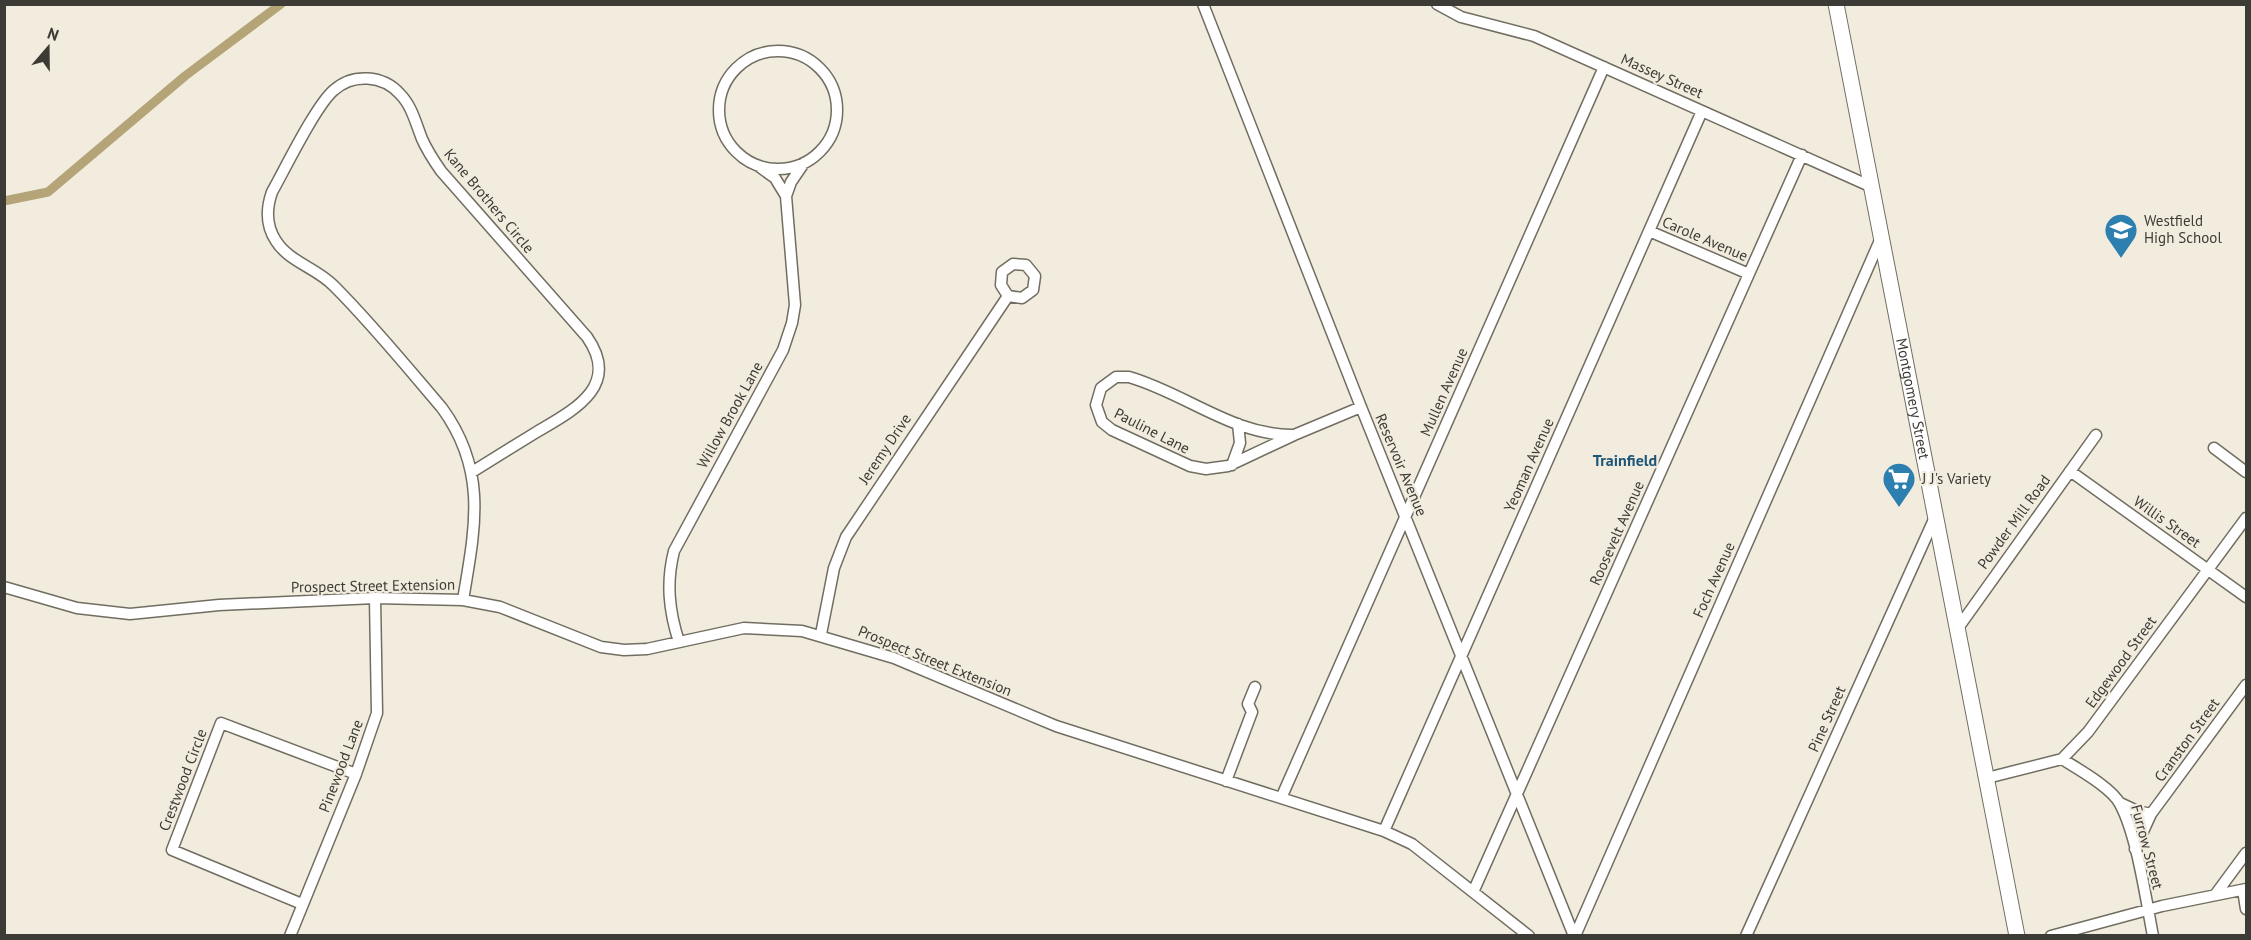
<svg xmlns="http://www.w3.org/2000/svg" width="2251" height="940" font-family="'PT Sans',sans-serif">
<rect width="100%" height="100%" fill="#f2ecdf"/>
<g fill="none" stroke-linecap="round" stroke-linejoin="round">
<path stroke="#b5a478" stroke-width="9" d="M4 201 48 192 185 76 281 4"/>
<defs>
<path id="street" d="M1203 4 1361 407 1574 936
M1437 4 1461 17 1534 36 1872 187
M719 110a59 59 0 1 1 118 0a59 59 0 1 1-118 0Z
M786 196 791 182 804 163
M1649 231 1749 274
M1294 435 1228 466 1206 469 1190 466 1112 430 1102 422 1096 405 1101 388 1116 377H1129C1185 393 1234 436 1294 435L1361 407
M2214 448 2246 472
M1232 465 1240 443 1238 424
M2070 471 2246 597
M4 587 77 608 130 614 219 605 375 598 463 600 500 607 601 647 624 650 647 649 744 628 802 631 894 658 1056 726 1384 831 1412 844 1529 936
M463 600C475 528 488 471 442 408 407 367 372 324 334 286 317 268 289 262 276 241 266 226 266 209 272 192 285 169 316 105 334 90 353 73 383 75 400 94 412 106 416 124 422 139 427 150 434 161 441 171L587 337C622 387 572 411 535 433 514 446 493 459 472 472
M1958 628 2096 435
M821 634 834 568 846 537 1008 296 1001 285 1002 272 1013 264 1026 265 1035 276 1033 290 1022 298 1008 296
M679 642C669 611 666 583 674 551L783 350 792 323 795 305 786 196 775 178 757 165
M2062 759C2078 769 2112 788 2120 804 2137 835 2146 900 2153 936
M1987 778 2062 759 2088 732 2246 518
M1226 781 1252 712 1248 704 1255 687
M1282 796 1604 67
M2120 803 2137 811 2151 814
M1384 831 1702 111
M2135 849 2151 814 2246 685
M1474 890 1802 155
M2243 890 2246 909
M2215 895 2246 853
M302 904 172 850 221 723 356 774
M290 936 356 774 377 713 375 598
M1575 936 1881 238
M1746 936 1936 515
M2051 936 2162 906 2246 889"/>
<g id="secondary">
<path id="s1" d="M1836 4 2017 936"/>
</g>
</defs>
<use href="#street" stroke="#716d61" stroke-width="13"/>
<use href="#secondary" stroke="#716d61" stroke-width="17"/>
<use href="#street" stroke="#fff" stroke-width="10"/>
<use href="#secondary" stroke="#fff" stroke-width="15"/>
</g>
<defs>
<symbol id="school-pin" viewBox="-11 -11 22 30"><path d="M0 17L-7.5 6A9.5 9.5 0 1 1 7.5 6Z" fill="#2c7faf" stroke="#f2ecdf"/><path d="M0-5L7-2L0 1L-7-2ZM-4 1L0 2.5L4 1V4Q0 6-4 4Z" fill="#fff"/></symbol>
<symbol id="supermarket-pin" viewBox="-11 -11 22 30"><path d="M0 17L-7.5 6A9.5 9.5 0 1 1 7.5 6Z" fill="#2c7faf" stroke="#f2ecdf"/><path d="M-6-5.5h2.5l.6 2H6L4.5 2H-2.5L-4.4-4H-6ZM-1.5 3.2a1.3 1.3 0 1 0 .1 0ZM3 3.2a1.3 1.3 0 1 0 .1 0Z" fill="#fff"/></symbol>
</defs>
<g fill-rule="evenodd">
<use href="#school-pin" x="2102" y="211" width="38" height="52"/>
<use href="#supermarket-pin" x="1880" y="460" width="38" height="52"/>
</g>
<g text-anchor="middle" stroke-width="4.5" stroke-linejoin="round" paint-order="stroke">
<g font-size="15" fill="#3d3b36" stroke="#f2ecdf">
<text transform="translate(1662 76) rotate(24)" y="5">Massey Street</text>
<text transform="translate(489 201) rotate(50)" y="5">Kane Brothers Circle</text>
<text transform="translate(1705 239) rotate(23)" y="5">Carole Avenue</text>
<text transform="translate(1444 392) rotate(-66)" y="5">Mullen Avenue</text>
<text dy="5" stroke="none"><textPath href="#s1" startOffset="402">Montgomery Street</textPath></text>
<text transform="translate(730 415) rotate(-61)" y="5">Willow Brook Lane</text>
<text transform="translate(1152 431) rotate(27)" y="5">Pauline Lane</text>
<text transform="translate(885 449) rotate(-56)" y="5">Jeremy Drive</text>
<text transform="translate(1401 465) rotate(67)" y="5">Reservoir Avenue</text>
<text transform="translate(1529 465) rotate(-66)" y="5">Yeoman Avenue</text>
<text transform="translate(2014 522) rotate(-54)" y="5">Powder Mill Road</text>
<text transform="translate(2167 522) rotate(35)" y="5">Willis Street</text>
<text transform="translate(1617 533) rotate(-66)" y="5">Roosevelt Avenue</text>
<text transform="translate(1714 580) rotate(-66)" y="5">Foch Avenue</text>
<text transform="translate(373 586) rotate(-1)" y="5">Prospect Street Extension</text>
<text transform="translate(935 661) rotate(22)" y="5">Prospect Street Extension</text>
<text transform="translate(2121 662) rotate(-54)" y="5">Edgewood Street</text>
<text transform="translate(1827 719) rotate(-66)" y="5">Pine Street</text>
<text transform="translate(2187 740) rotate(-54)" y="5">Cranston Street</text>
<text transform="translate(341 766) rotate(-69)" y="5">Pinewood Lane</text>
<text transform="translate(183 780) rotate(-69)" y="5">Crestwood Circle</text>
<text transform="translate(2147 847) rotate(75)" y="5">Furrow Street</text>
</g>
<g font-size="15" fill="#3d3b36" stroke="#f2ecdf" text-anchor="start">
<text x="2144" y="226">Westfield<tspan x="2144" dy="17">High School</tspan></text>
<text x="1922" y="484">J J's Variety</text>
</g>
<g font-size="16" font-weight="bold" fill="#1e5678" stroke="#f2ecdf">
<text x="1625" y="466">Trainfield</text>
</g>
</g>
<rect width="2251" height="940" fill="none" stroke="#3d3b36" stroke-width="12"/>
<g transform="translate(48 48) rotate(20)" stroke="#f2ecdf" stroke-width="4.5" paint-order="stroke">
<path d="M0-4.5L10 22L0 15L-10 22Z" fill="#3d3b36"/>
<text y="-9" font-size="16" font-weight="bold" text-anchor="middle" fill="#3d3b36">N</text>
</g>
</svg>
